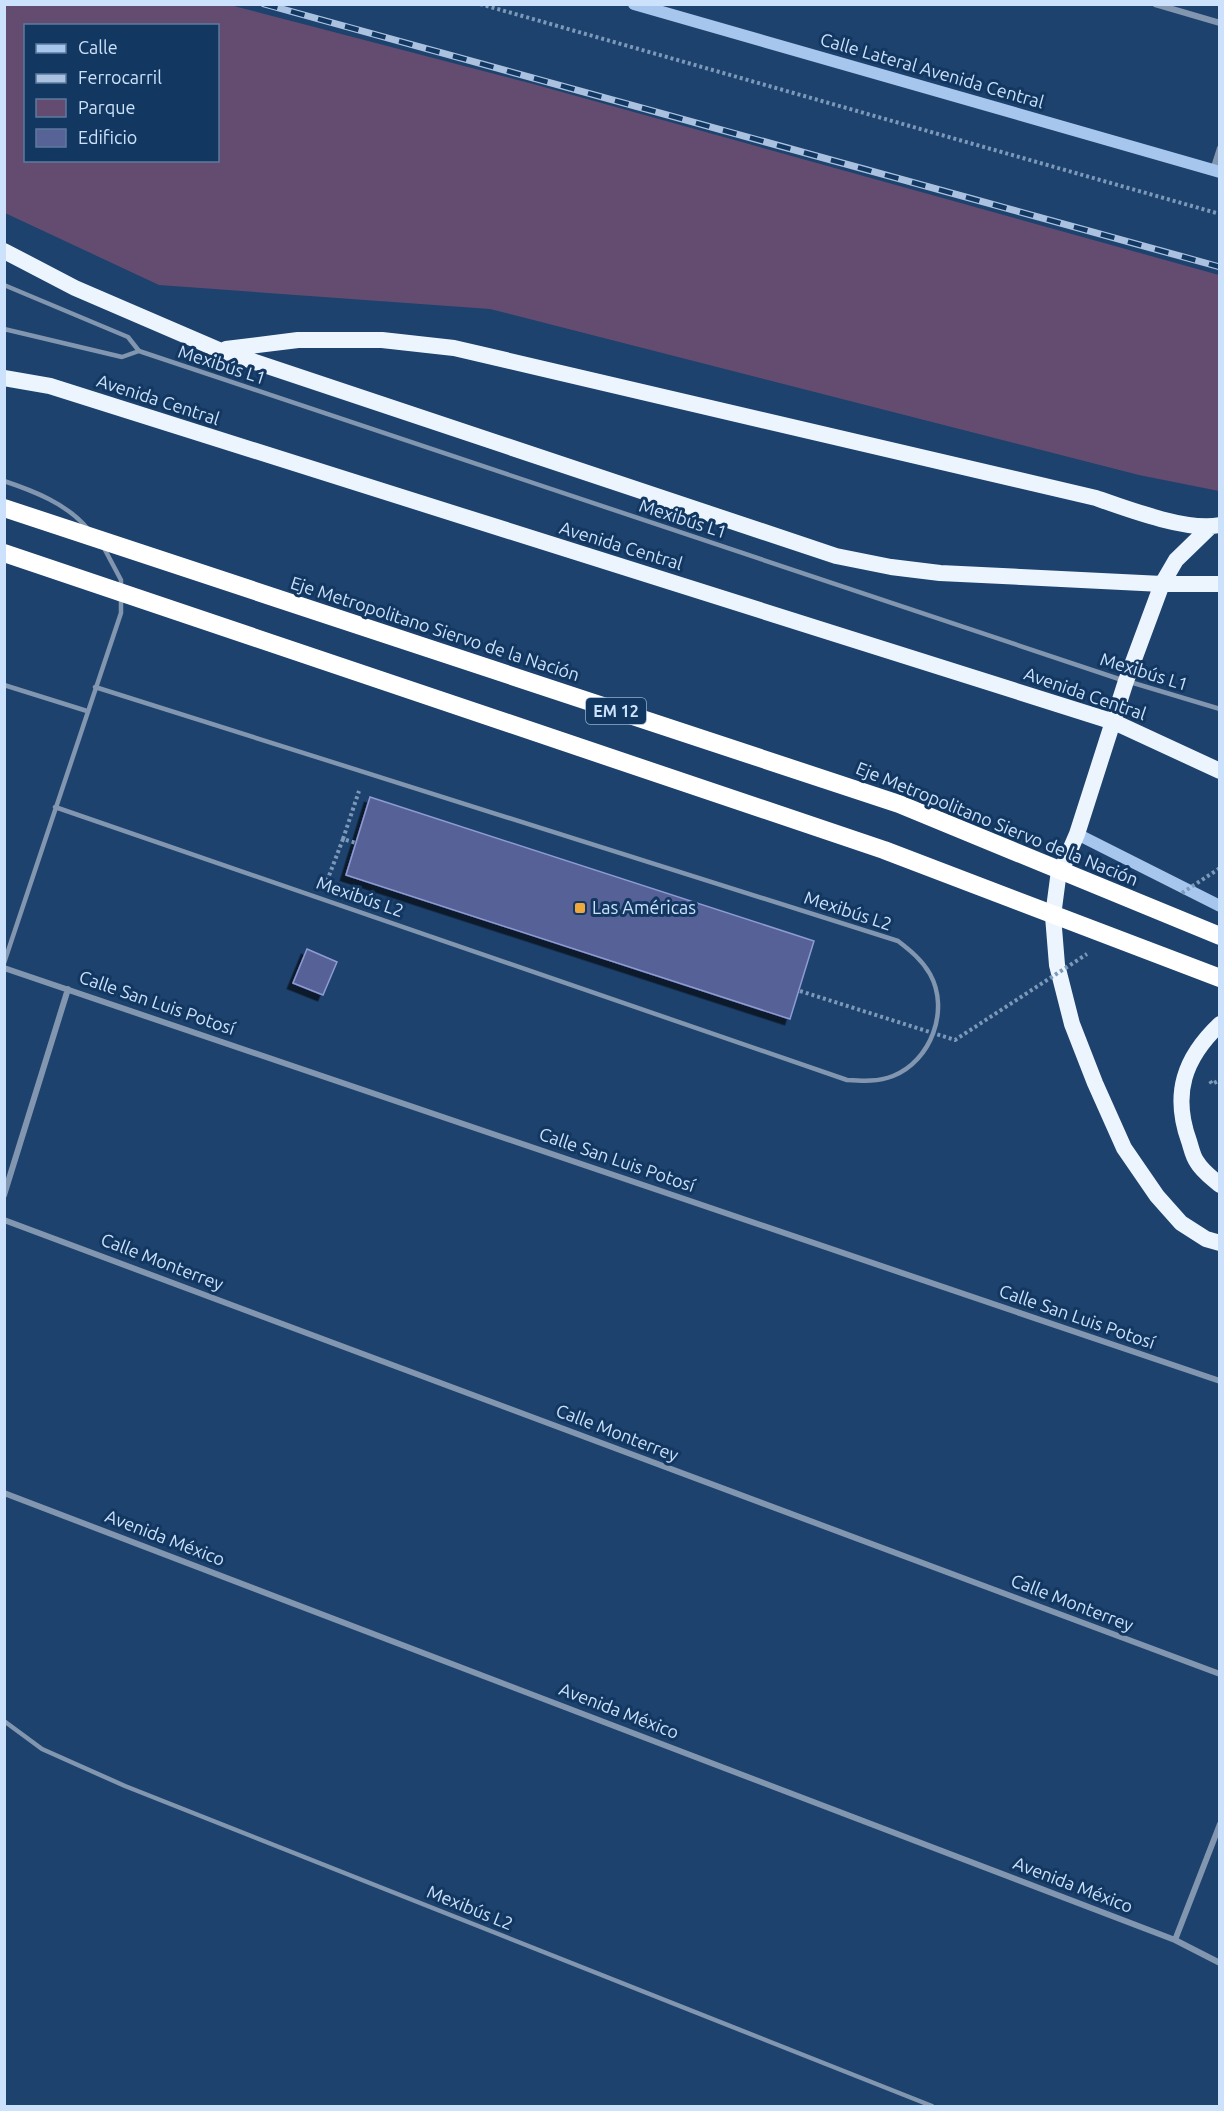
<svg xmlns="http://www.w3.org/2000/svg" width="1224" height="2111" font-family="Ubuntu,sans-serif">
<defs>
<filter id="shadow"><feDropShadow dx="-5.5" dy="5.5" stdDeviation="0" flood-color="#0009"/></filter>
</defs>
<rect width="100%" height="100%" fill="#1d426d"/>
<path fill="#644c71" fill-rule="evenodd" d="M5 4 230 5 533 84 1219 275V491L1139 475 490 309 159 285 5 213ZM26 26H218V160H26Z"/>
<path fill="#576297" stroke="#8e9bd4" stroke-width="1.5" filter="url(#shadow)" d="M370 797 814 941 790 1019 346 875Z
M307 949 337 962 323 995 293 983Z"/>
<g fill="none" stroke-linecap="round" stroke-linejoin="round">
<path stroke="#7c99ba" stroke-width="4" stroke-dasharray="3 3" stroke-linecap="butt" d="M480 4 1220 214
M343 839 359 791
M327 881 343 839 356 843
M1210 1081 1212 1084 1220 1080"/>
<path stroke="#8296af" stroke-width="4.5" d="M4 285 128 337 139 351 1122 680
M4 329 122 357 139 351
M4 481C34 491 67 504 87 528
M104 548 121 580V586
M1130 682 1220 709
M4 685 87 711
M55 807 847 1080C863 1081 878 1082 893 1076 931 1061 950 1010 930 974 922 960 911 951 898 941L95 687
M4 963 121 613V598
M4 1721 42 1749 125 1786 932 2106"/>
<path stroke="#8296af" stroke-width="6" d="M1155 4 1220 23
M1213 170 1220 148
M4 968 1220 1381
M4 1195 68 989
M4 1220 1220 1674
M4 1493 1175 1940 1220 1963
M1175 1940 1220 1824"/>
<path stroke="#a6c6ed" stroke-width="12" d="M634 4 1220 172
M1077 834 1220 906"/>
<path stroke="#ecf4fe" stroke-width="16" d="M4 251 75 288 219 350 836 556 891 567 940 573 1162 584H1220
M226 349 298 340H382L454 348 1096 498C1127 509 1189 532 1220 525
M4 378 50 386 1114 722 1220 771
M1209 528 1176 560 1162 584 1126 681 1077 834 1058 878 1053 916 1057 965 1072 1024 1095 1083 1124 1148 1157 1196 1181 1223 1206 1239 1220 1243
M1220 1024C1184 1058 1172 1094 1189 1141 1191 1147 1193 1157 1197 1162 1202 1171 1212 1178 1220 1185"/>
<defs>
<path id="rail" d="M264 4 1220 267"/>
</defs>
<use href="#rail" stroke="#aac2e0" stroke-width="7"/>
<use href="#rail" stroke="#123761" stroke-width="4.5" stroke-dasharray="14" stroke-linecap="butt"/>
<path stroke="#7c99ba" stroke-width="4" stroke-dasharray="3 3" stroke-linecap="butt" d="M1182 893 1220 868
M800 991 955 1040 1087 954"/>
<path stroke="#fff" stroke-width="18" d="M4 508 899 804 1220 936
M4 553 884 850 1220 978"/>
</g>
<rect fill="#eea83c" stroke="#123761" stroke-width="2" x="574" y="902" width="12" height="12" rx="3"/>
<g text-anchor="middle" stroke-width="6" stroke-linejoin="round" paint-order="stroke">
<rect fill="#123761" stroke="#94aecd" stroke-width="1.5" x="586" y="698" width="60" height="26" rx="4.5"/>
<g font-size="16" font-weight="bold" fill="#cce1fb">
<text x="616" y="717">EM 12</text>
</g>
<g font-size="18" fill="#cce1fb" stroke="#123761">
<text transform="translate(932 71) rotate(16)" y="6">Calle Lateral Avenida Central</text>
<text transform="translate(222 365) rotate(18)" y="6">Mexibús L1</text>
<text transform="translate(158 400) rotate(18)" y="6">Avenida Central</text>
<text transform="translate(683 519) rotate(18)" y="6">Mexibús L1</text>
<text transform="translate(621 546) rotate(17)" y="6">Avenida Central</text>
<text transform="translate(435 629) rotate(18)" y="6">Eje Metropolitano Siervo de la Nación</text>
<text transform="translate(1144 672) rotate(17)" y="6">Mexibús L1</text>
<text transform="translate(1085 694) rotate(19)" y="6">Avenida Central</text>
<text transform="translate(997 824) rotate(22)" y="6">Eje Metropolitano Siervo de la Nación</text>
<text transform="translate(360 897) rotate(19)" y="6">Mexibús L2</text>
<text transform="translate(848 911) rotate(18)" y="6">Mexibús L2</text>
<text transform="translate(157 1003) rotate(19)" y="6">Calle San Luis Potosí</text>
<text transform="translate(617 1160) rotate(19)" y="6">Calle San Luis Potosí</text>
<text transform="translate(162 1262) rotate(21)" y="6">Calle Monterrey</text>
<text transform="translate(1077 1317) rotate(19)" y="6">Calle San Luis Potosí</text>
<text transform="translate(617 1433) rotate(21)" y="6">Calle Monterrey</text>
<text transform="translate(165 1538) rotate(21)" y="6">Avenida México</text>
<text transform="translate(1072 1603) rotate(21)" y="6">Calle Monterrey</text>
<text transform="translate(619 1711) rotate(21)" y="6">Avenida México</text>
<text transform="translate(1073 1885) rotate(21)" y="6">Avenida México</text>
<text transform="translate(470 1908) rotate(22)" y="6">Mexibús L2</text>
</g>
<g font-size="18" fill="#cce1fb" stroke="#123761" text-anchor="start">
<text x="592" y="914">Las Américas</text>
</g>
</g>
<rect width="1224" height="2111" fill="none" stroke="#cce1fb" stroke-width="12"/>
<rect x="24" y="24" width="195" height="138" fill="#123761" stroke="#5c7b9f" stroke-width="1.5"/>
<rect x="36" y="44" width="30" height="9" fill="#a6c6ed" stroke="#5c7b9f" stroke-width="1.5"/>
<text x="78" y="54" font-size="18" fill="#cce1fb">Calle</text>
<rect x="36" y="74" width="30" height="9" fill="#aac2e0" stroke="#5c7b9f" stroke-width="1.5"/>
<text x="78" y="84" font-size="18" fill="#cce1fb">Ferrocarril</text>
<rect x="36" y="99" width="30" height="18" fill="#644c71" stroke="#5c7b9f" stroke-width="1.5"/>
<text x="78" y="114" font-size="18" fill="#cce1fb">Parque</text>
<rect x="36" y="129" width="30" height="18" fill="#576297" stroke="#5c7b9f" stroke-width="1.5"/>
<text x="78" y="144" font-size="18" fill="#cce1fb">Edificio</text>
</svg>
